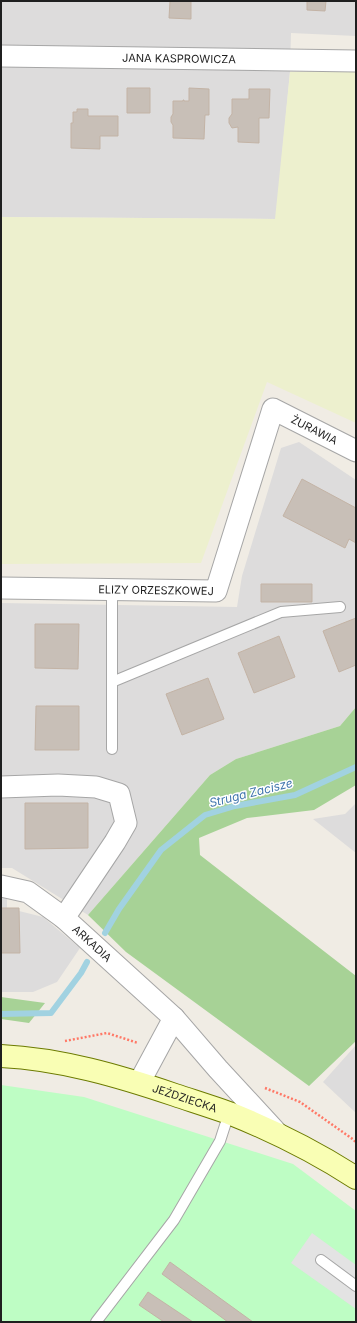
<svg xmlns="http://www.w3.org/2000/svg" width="357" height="1323" font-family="Inter,sans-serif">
<rect width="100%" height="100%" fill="#f0ece4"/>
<path fill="#dddcdc" d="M1 1H356V36L291 33 290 72 276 219 1 217Z
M299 442 356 480V707L340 726 236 759 210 775 88 915 12 868H1V603L237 607 242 576 281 448Z
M356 803V853L313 819 345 814Z
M1 897 7 898V908L43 917 80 948 57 982 33 992H1Z
M356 1045V1113L323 1082Z"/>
<path fill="#edf0ce" d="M356 71V423L267 382 201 563 1 564V217L275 219 290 72Z"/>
<path fill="#a7d296" d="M356 707V785L314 810 247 818 199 838 200 855 356 976V1041L309 1086 126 952 88 915 210 775 236 759 340 726Z
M1 997 45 1003 29 1023 1 1019Z"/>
<path fill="#befdc4" d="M1 1085 84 1097 293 1164 356 1211V1322H1Z"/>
<path fill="#e3e3e3" d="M312 1233 356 1265V1309L291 1263Z"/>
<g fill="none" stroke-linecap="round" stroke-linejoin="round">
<path stroke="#a1d2e1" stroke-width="6" d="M105 933 119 909 161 850 205 815 235 806 295 795 356 767
M1 1014 51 1013 81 973 87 962"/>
</g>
<path fill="#c8bfb7" stroke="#c3b3a5" d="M170 1H191V19L169 18Z
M307 1H326L325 11 307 10Z
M127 88H150V113H127Z
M189 88 209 89V115H205L204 139 173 138V125L171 122V117L173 114V101H183V100H184V101H189Z
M249 89H270L269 118H259V143L238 142V127L232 128 229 123V118L232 114V99H249Z
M77 109H88V116H118V136H100V149L71 148V123H73V112H77Z
M302 479 356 508V543L349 539 345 548 283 516Z
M261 584H312V602H261Z
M356 618V665L339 672 323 631Z
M35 624H79L78 669 35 668Z
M279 636 295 677 254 693 238 653Z
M208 678 224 719 182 735 166 694Z
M36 706H79V750H35Z
M25 803H88V848L25 849Z
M1 908H19L20 953H1Z
M170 1262 253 1322H228L162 1274Z
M148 1292 193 1322H164L139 1305Z"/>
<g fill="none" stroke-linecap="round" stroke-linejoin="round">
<defs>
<path id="lane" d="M112 590V749
M112 682 281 612 340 607
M321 1260 356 1286
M96 1322 174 1220 220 1141 229 1113"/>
<g id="street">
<path id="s1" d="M1 56 356 61"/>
<path id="s2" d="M1 588 216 591 273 409 356 451"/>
<path d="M1 787 58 785 96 787 119 794 126 823 115 842 64 918"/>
<path id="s3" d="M1 886 28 892 64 918 174 1018 218 1069 278 1134"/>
<path d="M139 1083 174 1018"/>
</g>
<g id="secondary">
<path id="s4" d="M1 1056C61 1059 119 1076 175 1095 193 1101 212 1107 229 1113 274 1131 316 1152 356 1178"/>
</g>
</defs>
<use href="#lane" stroke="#a6a6a6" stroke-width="12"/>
<use href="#street" stroke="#a6a6a6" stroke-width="23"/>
<use href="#secondary" stroke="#6c7b00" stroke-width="24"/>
<path stroke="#ff7866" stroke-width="2.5" stroke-dasharray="2 2" stroke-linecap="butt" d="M65 1041 107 1033 138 1043
M265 1088 300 1102 354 1140 356 1143"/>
<use href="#lane" stroke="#fff" stroke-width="10"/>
<use href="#street" stroke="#fff" stroke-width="21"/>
<use href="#secondary" stroke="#f9feb4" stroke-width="22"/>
</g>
<g text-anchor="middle" stroke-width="3" stroke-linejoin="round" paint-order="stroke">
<g font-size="11" fill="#1f1f1f" stroke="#fff">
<text dy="4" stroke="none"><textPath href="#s1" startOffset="178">JANA KASPROWICZA</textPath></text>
<text dy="4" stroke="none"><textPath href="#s2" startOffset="452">ŻURAWIA</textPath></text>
<text dy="4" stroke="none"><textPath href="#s2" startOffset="155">ELIZY ORZESZKOWEJ</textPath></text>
<text dy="4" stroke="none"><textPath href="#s3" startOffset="110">ARKADIA</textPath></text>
<text dy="4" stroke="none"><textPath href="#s4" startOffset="189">JEŹDZIECKA</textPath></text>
</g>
<g font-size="12" font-style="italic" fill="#4176ad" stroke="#fff">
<text transform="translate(251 793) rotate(-14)" y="4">Struga Zacisze</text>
</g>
</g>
<rect width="357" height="1323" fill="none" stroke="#1f1f1f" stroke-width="4"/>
</svg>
